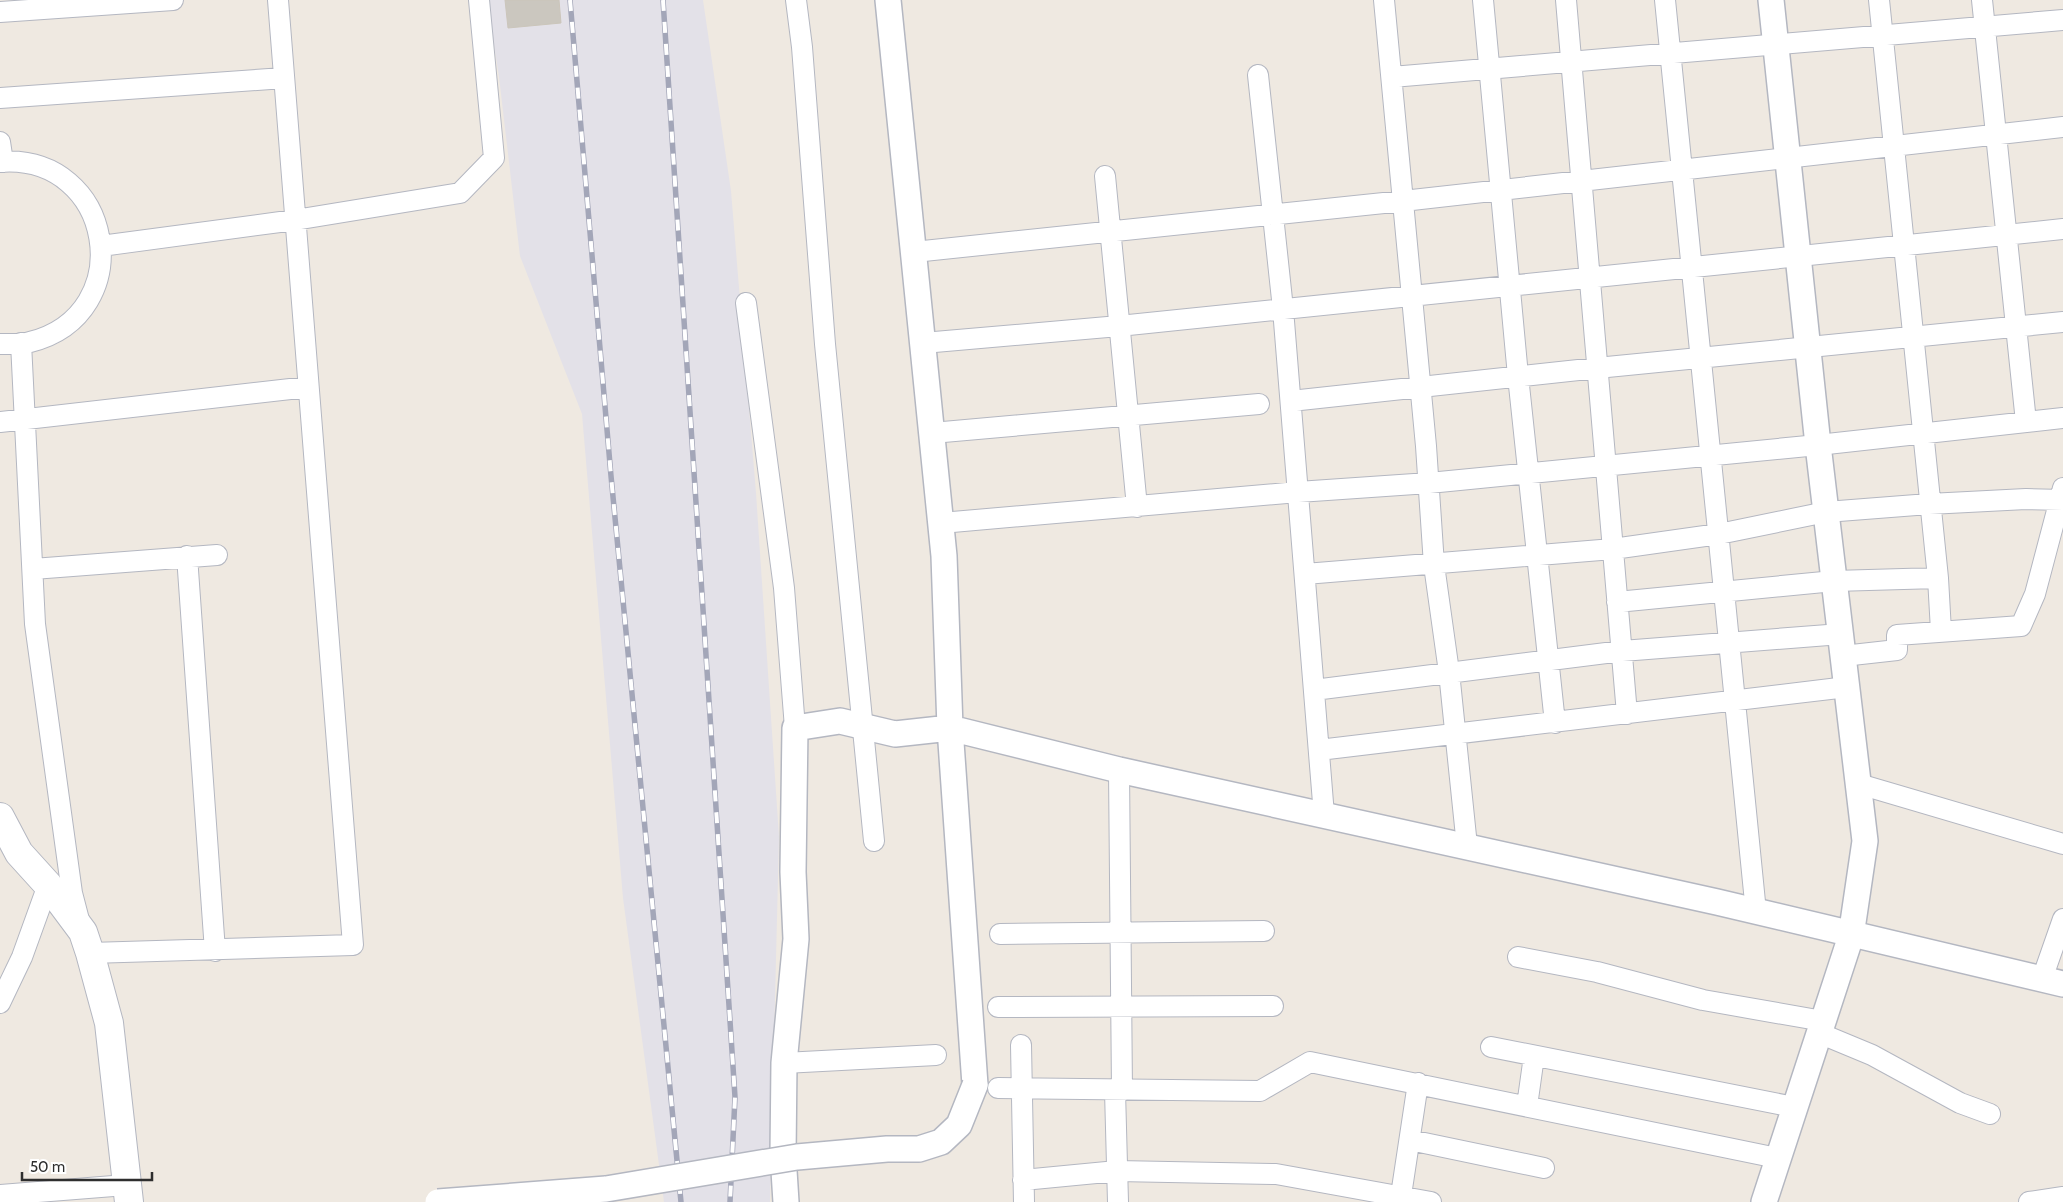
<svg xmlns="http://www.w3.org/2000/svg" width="2063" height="1202" font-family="Cabin,sans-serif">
<rect width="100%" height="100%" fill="#efe9e1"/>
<path fill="#e3e1e8" d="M487 0H703L731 191 756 493 779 837 770 1202H664L623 898 582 414 520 256 499 77Z"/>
<path fill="#cbc7bf" stroke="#cbc5ba" d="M505 0H559L561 23 508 28Z"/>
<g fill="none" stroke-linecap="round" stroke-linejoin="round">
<defs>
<path id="minor" d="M796 0 802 47 825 344 874 841
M1384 0 1426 446 1434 565 1449 672 1467 846
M1483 0 1518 376 1555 723
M1566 0 1627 714
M1665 0 1756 912
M1879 0 1938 578 1941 631
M1982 0 2026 422
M0 12 173 0
M1258 75 1283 309 1324 815
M1392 77 2063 20
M0 98 284 78
M0 142 3 162
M0 162C114 153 141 314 30 342 21 345 10 344 0 344
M1105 176 1137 507
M101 246 295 220 460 193 494 158 479 0
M914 252 1403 201 2063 127
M746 303 784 588 795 728
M21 343 35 624 72 893 79 920
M923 343 1119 326 2063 229
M1291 401 1597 368 2063 322
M0 422 308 387
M932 433 1259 404
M941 523 1298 492 1429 483 1818 445 2063 418
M187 556 215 951
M33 569 217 555
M1305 574 1613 549 1719 534 1826 512 1929 504 2026 499 2063 500
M1617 602 1834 581 1938 578
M1843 656 1897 650V635L2021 626 2035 594 2063 488
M1314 690 1622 651 1841 634
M1319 750 1847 687
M1119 770 1122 1091
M1859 784 2063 844
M1000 934 1264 931
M90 953 353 945 278 0
M1518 957 1597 972 1703 1000 1823 1021
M2042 979 2063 919
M0 1003 22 957 48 885
M998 1007 1273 1006
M1819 1033 1872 1055 1960 1103 1990 1114
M1021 1045 1024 1202
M1491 1047 1794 1107
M784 1063 936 1055
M998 1088 1260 1091 1310 1062 1777 1158
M1115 1091 1118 1202
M1527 1106 1534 1056
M1410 1140 1544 1168
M1023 1180 1117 1171 1276 1174 1431 1202
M0 1195 126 1185
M1400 1202 1418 1083
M2029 1202 2063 1197"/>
<path id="tertiary" d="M888 0 944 556 950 728 975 1085
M786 1202 783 1155 784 1063 796 939 793 872 795 728 840 721 895 734 950 728 1119 770 1717 902 2063 984
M1764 1202 1851 936 1865 841 1818 445 1771 0"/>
<path id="secondary" d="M0 817 19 853 48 885 83 932 90 953 109 1023 129 1202"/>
</defs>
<use href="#minor" stroke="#b4b7c1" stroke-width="22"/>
<use href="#tertiary" stroke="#b4b7c1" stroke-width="28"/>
<use href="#secondary" stroke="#b4b7c1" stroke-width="30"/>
<use href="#minor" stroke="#fff" stroke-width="20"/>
<use href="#tertiary" stroke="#fff" stroke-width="25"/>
<use href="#secondary" stroke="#fff" stroke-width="28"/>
<defs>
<path id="rail" d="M570 0 611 476 681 1202
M663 0 735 1097 730 1202"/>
</defs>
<use href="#rail" stroke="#a3a6b8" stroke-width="5.5"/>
<use href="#rail" stroke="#fff" stroke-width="4" stroke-dasharray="11" stroke-linecap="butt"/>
<defs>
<path id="tertiary-bridge" d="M438 1202 606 1189 797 1157 887 1149H919L941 1142 959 1125 975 1085"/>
</defs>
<use href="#tertiary-bridge" stroke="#b4b7c1" stroke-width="28" stroke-linecap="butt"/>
<use href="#tertiary-bridge" stroke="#fff" stroke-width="25"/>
</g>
<path d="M22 1172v8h130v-8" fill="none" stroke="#2e2e2e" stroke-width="2.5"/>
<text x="30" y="1172" font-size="15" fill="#2e2e2e" stroke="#ffffff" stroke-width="4" paint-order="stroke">50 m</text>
</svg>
